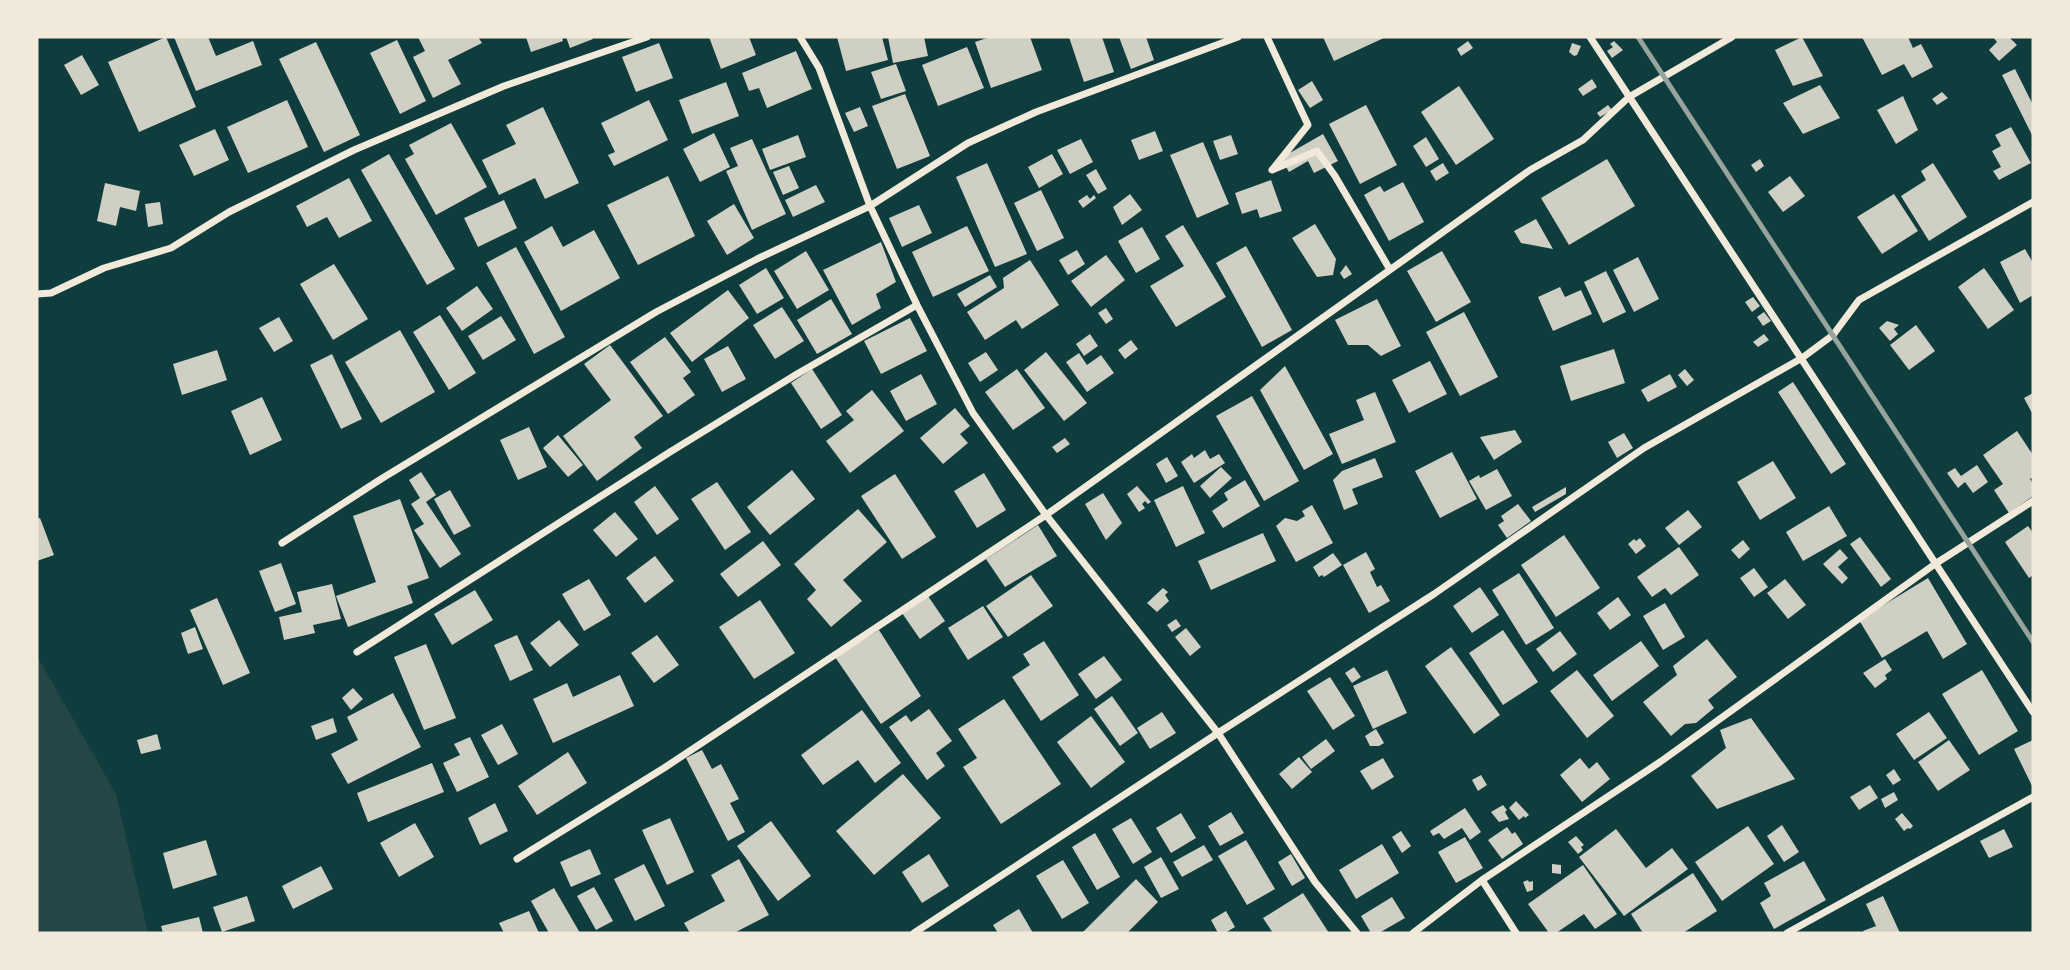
<svg xmlns="http://www.w3.org/2000/svg" width="2070" height="970" font-family="Manrope,sans-serif">
<rect width="100%" height="100%" fill="#0f3d3e"/>
<path fill="#244646" d="M37 656 116 794 148 933H37Z"/>
<path fill="#cfcfc3" d="M166 37 196 107 139 132 108 62Z
M174 37H208L216 56 253 41 262 65 196 91Z
M418 37H478L482 43 448 60 461 84 433 98 413 57 425 51Z
M526 37H562L563 41 531 52Z
M566 37H592L593 39 570 48Z
M709 37H749L756 55 721 69Z
M837 37H882L888 60 846 71Z
M888 37H924L928 56 893 63Z
M990 37H1030L1042 70 991 88 975 42Z
M1069 37H1102L1114 72 1084 82Z
M1119 37H1146L1154 60 1131 69Z
M1323 37H1386L1334 61Z
M1802 37 1823 76 1793 86 1775 50Z
M1862 37H1908L1913 48 1921 44 1933 67 1912 78 1904 64 1882 75Z
M1993 37H2009L2017 45 1999 61 1989 50 1997 42Z
M397 40 426 101 400 114 370 53Z
M1468 41 1473 48 1461 56 1457 49Z
M1614 41 1623 50 1612 58 1607 51 1613 47 1610 44Z
M316 42 360 135 324 152 279 59Z
M659 43 673 78 636 92 622 57Z
M1572 43 1581 46 1577 55 1574 56 1569 52Z
M967 47 984 88 938 106 922 65Z
M796 51 812 89 767 108 759 88 749 91 742 73Z
M82 55 99 85 81 95 64 65Z
M896 64 906 91 881 99 871 72Z
M2015 69 2033 105V137L2002 75Z
M1592 79 1597 87 1583 96 1578 89Z
M1312 81 1323 100 1310 108 1298 90Z
M726 82 739 116 692 134 679 100Z
M1820 85 1840 118 1803 134 1783 103Z
M1459 86 1494 139 1456 165 1421 112Z
M1942 92 1948 98 1937 105 1932 99Z
M905 94 930 156 897 169 872 106Z
M1903 96 1918 130 1896 144 1877 110Z
M287 100 308 147 248 173 227 127Z
M649 100 668 140 614 166 608 155 615 152 601 123Z
M1366 105 1397 165 1360 184 1329 124Z
M1608 105 1612 110 1600 117 1597 113Z
M543 107 579 183 545 199 535 178 499 195 482 160 516 144 506 125Z
M860 107 868 126 854 132 845 113Z
M451 123 487 187 436 215 405 159 414 154 409 145Z
M2011 127 2031 163 1999 180 1993 171 2001 167 1992 151 2001 146 1995 135Z
M215 129 229 160 194 176 179 145Z
M1155 131 1163 151 1139 160 1131 140Z
M714 133 730 167 700 182 683 149Z
M1323 134 1338 161 1314 173 1308 161 1289 172 1281 158Z
M798 135 806 157 770 170 762 149Z
M1231 135 1238 154 1220 160 1213 141Z
M1426 137 1439 159 1426 167 1413 146Z
M752 139 786 214 752 230 726 171 738 166 730 148Z
M1081 139 1093 162 1070 174 1057 150Z
M1203 142 1229 204 1197 218 1170 155Z
M389 154 455 269 427 285 361 170Z
M1052 154 1063 174 1039 188 1028 167Z
M1607 159 1635 206 1569 245 1541 198Z
M1760 159 1764 166 1756 172 1751 165Z
M987 163 1027 254 995 267 956 177Z
M1443 163 1449 173 1436 181 1430 171Z
M1933 163 1967 217 1929 241 1901 196 1926 180 1921 171Z
M789 166 799 188 783 195 773 172Z
M1096 169 1107 189 1098 194 1086 175Z
M668 176 695 236 638 265 607 205Z
M1790 176 1805 196 1783 212 1768 192Z
M349 178 372 221 339 238 327 217 307 227 296 206Z
M1271 180 1282 211 1260 218 1257 209 1242 214 1235 193Z
M1403 182 1424 222 1389 241 1364 195 1380 186 1384 192Z
M105 183 140 191 136 211 120 207 116 226 97 221Z
M816 185 825 202 793 217 785 200Z
M1041 190 1064 238 1037 251 1014 203Z
M1130 194 1142 210 1122 225 1113 207Z
M1894 194 1918 231 1882 254 1857 217Z
M1087 195 1090 199 1094 195 1096 198 1083 208 1078 201Z
M504 200 517 228 478 247 464 218Z
M160 202 163 224 148 227 145 204Z
M734 204 754 238 727 255 707 221Z
M919 205 932 233 902 247 889 218Z
M1536 219 1553 249 1521 243 1514 231Z
M1315 224 1336 259 1333 275 1317 277 1292 238Z
M1183 225 1226 297 1176 327 1150 286 1184 266 1165 236Z
M552 226 563 247 594 230 620 278 561 311 524 242Z
M967 226 989 271 933 297 912 252Z
M1142 227 1160 259 1136 273 1118 241Z
M881 242 896 282 876 294 881 308 852 325 823 270Z
M1246 246 1292 330 1262 347 1216 263Z
M516 247 565 337 534 354 486 263Z
M2025 249 2033 263V295L2020 303 2000 262Z
M1077 250 1085 264 1068 275 1059 260Z
M806 251 829 290 797 309 774 271Z
M1442 251 1471 302 1436 322 1407 271Z
M1106 255 1125 280 1091 307 1071 281Z
M1638 257 1659 299 1634 312 1613 270Z
M1030 260 1059 305 1022 329 1016 320 985 340 967 312 1004 288 1003 278Z
M334 264 368 319 333 340 300 284Z
M1346 265 1352 274 1344 279 1340 273Z
M766 268 784 298 757 314 739 285Z
M1984 268 2014 310 1988 329 1958 287Z
M1606 271 1626 312 1603 323 1584 282Z
M990 275 997 287 965 307 957 294Z
M477 286 493 309 462 331 446 308Z
M1560 287 1565 297 1581 290 1592 314 1553 331 1538 297Z
M728 290 749 318 692 362 670 333Z
M1753 297 1760 306 1752 312 1745 302Z
M831 299 852 334 817 354 797 320Z
M1377 299 1401 346 1381 356 1368 345H1348L1335 320Z
M782 307 804 341 775 359 753 325Z
M1106 308 1113 319 1106 324 1098 313Z
M1464 312 1498 377 1460 396 1426 332Z
M1764 312 1771 321 1763 326 1757 317Z
M440 315 476 373 449 390 413 332Z
M501 316 516 340 483 360 468 336Z
M279 317 293 341 274 352 259 328Z
M910 318 927 351 881 374 864 341Z
M1887 321 1899 325 1894 329 1898 334 1890 341 1879 328Z
M1916 325 1935 351 1909 370 1890 345Z
M400 330 435 392 381 423 345 362Z
M1090 334 1098 346 1084 356 1076 344Z
M1764 334 1769 340 1758 347 1753 342Z
M665 337 691 372 683 378 695 395 668 414 630 362Z
M1131 340 1138 349 1125 359 1118 350Z
M610 345 663 416 634 437 642 448 597 481 563 436 611 400 584 364Z
M728 346 746 379 722 392 704 359Z
M1614 349 1625 383 1571 401 1560 366Z
M217 350 227 380 182 395 173 364Z
M986 352 998 370 980 382 968 363Z
M1046 352 1087 403 1064 421 1024 370Z
M1079 353 1087 365 1101 355 1114 373 1087 392 1066 362Z
M332 354 362 419 341 429 310 365Z
M1430 361 1447 394 1409 413 1392 380Z
M1285 366 1333 454 1304 470 1260 390Z
M812 369 842 415 821 429 791 383Z
M1017 369 1045 408 1013 430 985 392Z
M1685 369 1694 380 1687 386 1678 375Z
M921 374 937 404 906 421 890 391Z
M1670 374 1677 387 1648 402 1641 390Z
M1793 382 1846 464 1831 474 1778 392Z
M872 390 904 431 850 473 826 441 854 420 846 411Z
M1375 392 1396 442 1342 464 1329 434 1364 420 1356 400Z
M2033 393V415L2024 398Z
M1252 396 1299 481 1264 501 1216 416Z
M262 397 282 440 250 455 231 411Z
M955 408 970 426 960 434 968 443 943 464 920 438Z
M529 427 547 467 518 480 500 440Z
M1515 430 1522 442 1494 460 1480 437Z
M2017 431 2033 455V477L2030 479 2033 484V496L2009 513 1994 490 2003 484 1983 455Z
M1624 433 1633 448 1617 458 1608 442Z
M558 435 583 465 568 477 543 448Z
M1065 438 1070 444 1057 453 1052 447Z
M1205 450 1210 459 1219 454 1225 463 1194 483 1181 462 1192 454 1194 458Z
M1452 452 1477 499 1440 518 1415 471Z
M1167 457 1178 476 1166 483 1156 464Z
M1375 458 1383 477 1352 489 1358 504 1344 510 1333 480 1342 471Z
M1773 461 1796 498 1760 520 1737 482Z
M1977 465 1988 482 1973 493 1965 482 1958 488 1947 473 1955 468 1961 476Z
M1221 467 1232 478 1210 498 1200 486Z
M1497 469 1512 496 1486 510 1469 481 1479 475 1480 478Z
M792 470 815 499 770 535 747 507Z
M421 472 436 495 426 502 461 554 440 568 414 530 424 524 411 504 420 498 409 480Z
M984 473 1006 510 977 528 954 491Z
M895 474 936 537 902 559 861 496Z
M1245 480 1260 506 1223 528 1212 511 1228 500 1224 493Z
M717 482 751 532 725 550 691 499Z
M655 486 679 519 657 535 634 502Z
M1137 486 1151 502 1148 504 1145 501 1142 504 1145 508 1139 512 1127 494Z
M1183 486 1205 533 1176 547 1154 500Z
M1566 487V494L1535 512 1532 507Z
M450 490 471 526 454 535 434 499Z
M1103 493 1122 523 1106 540 1085 504Z
M400 499 429 578 407 586 413 603 348 627 336 596 376 582 353 516Z
M1518 504 1531 521 1507 538 1498 525 1504 521 1501 516Z
M1312 505 1333 543 1296 562 1276 526 1285 518 1297 521 1305 516 1302 511Z
M1829 506 1847 536 1803 561 1786 532Z
M858 509 887 542 843 580 862 601 831 627 807 599 816 590 794 564Z
M1688 510 1702 527 1679 545 1665 528Z
M615 512 638 539 616 557 593 530Z
M40 518 54 555 37 561V519Z
M1038 525 1057 556 1005 587 986 559Z
M2028 526 2033 533V575L2029 578 2005 542Z
M1263 533 1276 561 1211 590 1198 561Z
M1564 535 1600 588 1556 617 1521 565Z
M1860 537 1891 579 1881 587 1850 544Z
M1640 538 1646 546 1636 554 1628 544 1634 539 1636 541Z
M1743 540 1750 549 1739 559 1731 550Z
M763 541 781 565 738 597 720 574Z
M1679 547 1699 575 1671 595 1665 588 1652 597 1637 577Z
M1840 549 1848 558 1838 567 1848 578 1842 584 1823 564Z
M1366 552 1375 569 1370 572 1377 587 1381 585 1390 601 1369 613 1343 565Z
M1333 553 1342 565 1324 577 1322 575 1319 577 1313 567Z
M655 556 674 581 645 603 626 578Z
M281 563 296 604 275 612 259 571Z
M1754 568 1768 587 1754 597 1740 578Z
M1519 573 1554 628 1526 645 1492 590Z
M1031 575 1053 606 1008 637 986 606Z
M1928 578 1967 644 1943 659 1927 631 1882 658 1859 620Z
M589 579 611 615 584 631 562 594Z
M1785 579 1806 605 1788 619 1767 593Z
M332 584 341 619 313 625 315 633 284 640 279 617 302 612 297 592Z
M1480 587 1499 615 1472 633 1453 606Z
M1163 588 1168 592 1165 595 1169 601 1157 612 1147 603Z
M475 590 493 620 452 645 434 614Z
M928 596 945 621 920 639 902 613Z
M1618 597 1631 615 1610 630 1597 613Z
M217 598 250 673 223 685 190 610Z
M760 600 795 653 754 679 719 627Z
M1665 603 1685 637 1663 650 1643 616Z
M983 606 1003 637 968 660 948 628Z
M1176 619 1181 626 1172 632 1167 625Z
M559 620 579 645 550 667 530 643Z
M195 627 203 649 188 654 181 633Z
M1186 628 1201 647 1190 656 1175 637Z
M879 630 921 696 881 724 835 657Z
M1503 630 1538 682 1503 705 1469 653Z
M1560 631 1577 654 1553 672 1536 649Z
M517 635 533 670 510 681 494 645Z
M657 635 679 665 654 683 631 653Z
M1707 639 1737 677 1708 700 1714 708 1696 723 1685 724 1671 736 1643 702 1677 675 1673 666Z
M1044 641 1079 695 1041 721 1012 677 1030 665 1023 654Z
M1641 641 1659 666 1612 701 1593 675Z
M426 644 456 718 424 730 394 657Z
M1451 647 1500 715 1474 734 1425 666Z
M1104 656 1122 680 1096 699 1078 674Z
M1885 659 1892 670 1885 675 1887 679 1875 688 1863 673Z
M1354 667 1361 677 1352 683 1345 673Z
M1387 670 1407 713 1373 729 1353 686Z
M1577 670 1614 716 1587 738 1550 691Z
M1982 670 2018 731 1979 755 1942 694Z
M620 675 634 706 553 743 533 699 567 683 573 697Z
M1330 677 1355 716 1333 730 1307 691Z
M353 688 363 699 351 710 342 698Z
M393 693 421 747 348 784 331 754 358 740 347 717Z
M1112 696 1138 733 1120 746 1094 709Z
M1004 699 1061 784 1001 824 963 767 977 758 958 729Z
M929 709 952 741 936 753 945 766 927 780 889 727 906 715 911 722Z
M862 710 901 763 875 783 858 760 823 785 801 755Z
M1162 712 1176 733 1150 749 1137 728Z
M1929 712 1947 738 1914 760 1896 734Z
M1091 716 1125 762 1091 788 1057 742Z
M333 718 337 732 316 740 311 726Z
M1751 718 1795 779 1717 809 1691 776 1726 748 1720 730Z
M502 724 518 754 498 765 481 735Z
M1376 729 1384 743 1379 746H1370L1365 736Z
M157 734 161 749 141 754 137 740Z
M470 737 489 777 457 792 443 763 460 755 454 744Z
M1326 739 1335 751 1311 769 1302 757Z
M1949 740 1970 770 1938 791 1918 762Z
M2033 740V788L2014 749Z
M702 750 712 769 721 764 739 799 730 803 745 832 728 841 686 758Z
M568 752 587 783 537 815 518 786Z
M1299 757 1312 772 1292 789 1279 774Z
M1383 758 1394 777 1372 790 1360 771Z
M1580 758 1589 769 1597 762 1610 779 1582 802 1560 775Z
M432 763 444 792 368 822 357 793Z
M1894 769 1901 780 1893 785 1886 775Z
M903 774 941 818 874 875 836 831Z
M1481 775 1487 785 1478 791 1472 780Z
M1870 785 1878 798 1859 810 1850 797Z
M1894 792 1898 800 1885 808 1881 799Z
M1516 801 1529 815 1525 818 1524 816 1519 820 1509 808Z
M495 803 508 831 480 845 468 818Z
M1503 805 1507 810 1505 812 1509 819 1499 822 1491 812Z
M1465 808 1481 832 1470 840 1462 828 1444 839 1439 833 1433 836 1430 831Z
M1231 812 1244 833 1220 846 1208 826Z
M1181 813 1196 838 1171 853 1156 828Z
M1902 813 1913 826 1910 829 1908 828 1904 831 1895 819Z
M670 818 694 872 667 885 642 830Z
M1131 818 1152 852 1133 864 1112 829Z
M771 821 811 876 778 901 737 846Z
M415 823 434 857 399 877 380 843Z
M1782 825 1799 852 1784 862 1767 836Z
M1748 826 1774 864 1722 901 1695 862Z
M1507 827 1512 834 1515 832 1523 844 1502 859 1488 840Z
M1616 829 1646 868 1672 848 1688 869 1624 916 1579 857Z
M2004 829 2013 847 1989 858 1980 841Z
M1401 831 1411 846 1402 853 1392 837Z
M1095 833 1120 877 1097 890 1072 847Z
M1576 836 1584 845 1581 847 1583 850 1578 854 1568 842Z
M1465 837 1483 868 1456 883 1438 852Z
M206 840 217 875 173 889 163 853Z
M1246 840 1275 889 1247 905 1218 856Z
M1382 844 1399 873 1356 899 1339 870Z
M1204 845 1213 860 1182 877 1173 862Z
M590 849 601 874 571 887 560 862Z
M929 854 949 886 922 903 902 872Z
M1291 854 1305 878 1292 886 1278 862Z
M1161 857 1179 889 1161 898 1144 867Z
M739 859 769 915 734 933H690L684 923 725 901 711 875Z
M1063 860 1089 903 1062 919 1036 876Z
M1804 861 1826 900 1774 929 1760 903 1771 896 1764 883Z
M644 864 665 906 635 921 614 879Z
M1552 864 1561 865V874L1552 873Z
M1583 865 1617 914 1595 929 1584 914 1556 933H1549L1528 904Z
M321 866 333 889 293 909 282 886Z
M1693 873 1717 911 1683 933H1643L1631 914Z
M1136 879 1158 902 1127 933H1082Z
M1528 880 1529 882 1533 881V890L1527 892 1523 882Z
M594 887 613 921 596 930 577 896Z
M554 888 580 933H549L531 901Z
M1303 893 1329 933H1273L1263 918Z
M247 896 255 921 222 932 213 907Z
M1883 896 1900 933H1864L1863 931 1876 926 1866 904Z
M1392 897 1405 918 1379 933H1371L1361 916Z
M1019 909 1033 933H998L993 925Z
M529 911 539 933H504L499 923Z
M1226 911 1235 927 1225 933H1218L1211 920Z
M199 917 203 933H163L161 926Z"/>
<g fill="none" stroke-linecap="round" stroke-linejoin="round">
<path stroke="#f1e9da" stroke-width="7" d="M800 37 819 68 870 206 917 305 973 413 1046 515 1218 733 1315 882 1357 933
M1267 37 1308 125 1272 170 1317 151 1335 176 1389 268
M1590 37 2033 712
M37 294 51 293 104 268 171 248 229 212 354 150 504 86 647 37
M282 543 381 479 656 312 757 259 870 206 968 143 1036 112 1238 37
M357 652 670 452 797 374 917 305
M517 859 664 768 1046 515 1530 170 1583 140 1629 97 1732 37
M1482 880 1516 933
M914 933 1218 733 1434 594 1644 448 1802 358 1833 335 1859 300 2033 202
M1413 933 1482 880 1660 762 1935 564 2033 501
M1787 933 2033 797"/>
<path stroke="#97a49c" stroke-width="5" d="M1638 37 2033 642"/>
</g>
<rect width="2070" height="970" fill="none" stroke="#f1e9da" stroke-width="77"/>
</svg>
